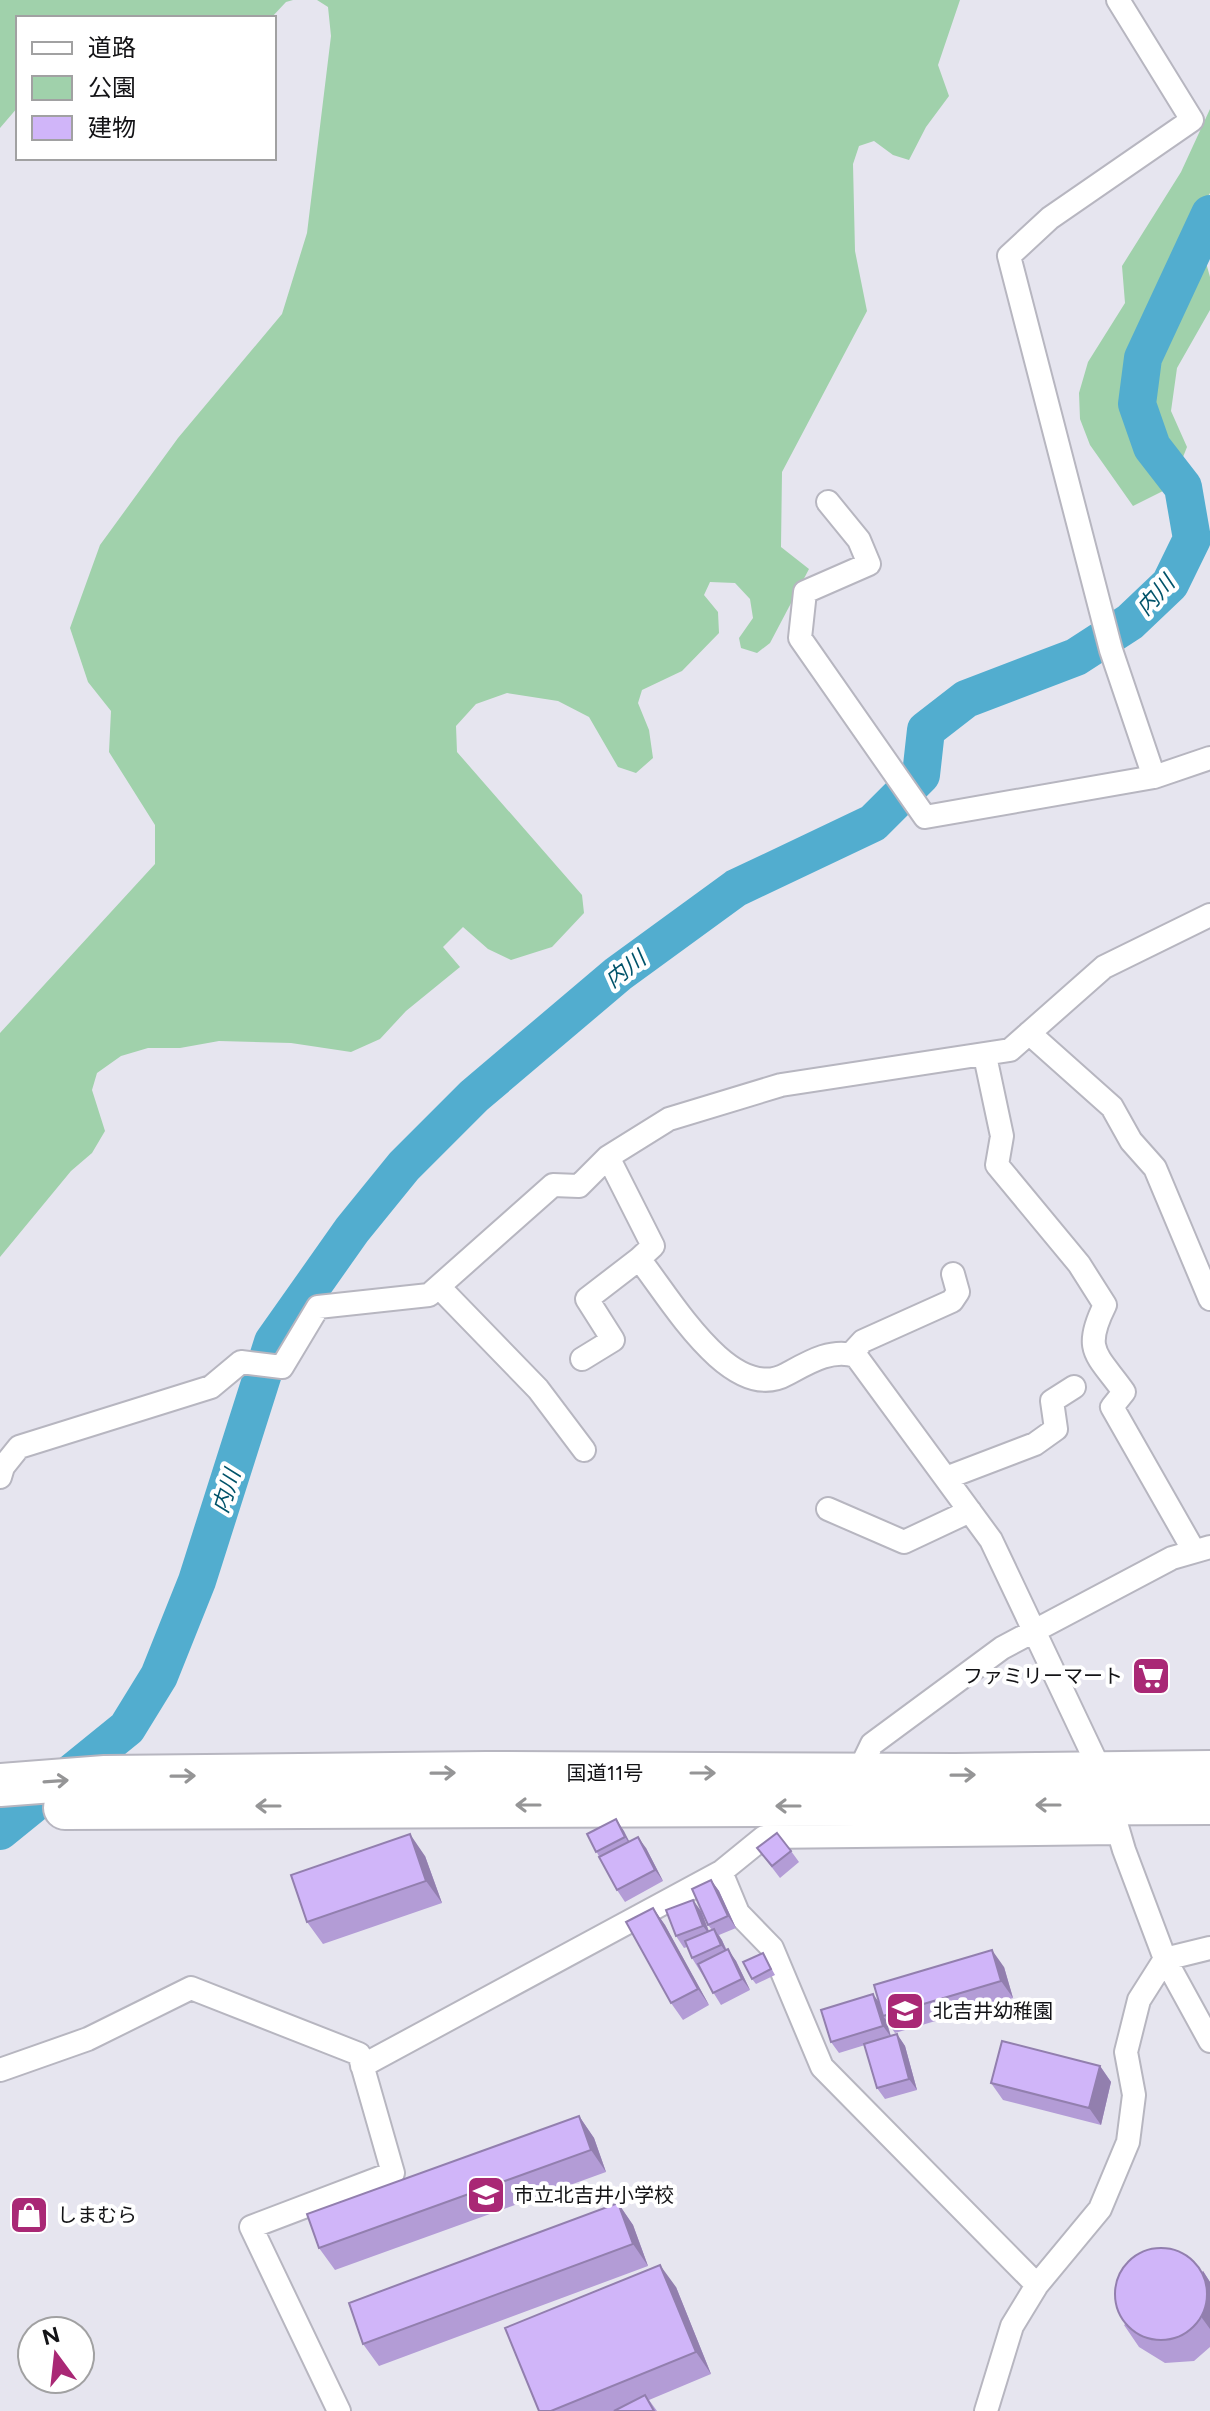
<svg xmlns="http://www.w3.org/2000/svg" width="1210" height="2411" font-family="Figtree,'Noto Sans JP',sans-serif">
<rect width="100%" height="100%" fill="#e6e5ef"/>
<path fill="#a0d1ab" d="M0 0H293L286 2 271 18H18V107L0 128Z
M317 0H960L938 65 949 96 926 127 909 160 893 155 874 141 859 146 853 164 855 251 867 311 782 472 781 547 809 569 770 643 757 653 741 648 739 638 753 618 750 599 735 583 710 582 704 595 718 612 719 633 682 671 642 690 638 703 649 730 653 758 636 773 618 767 589 717 558 701 507 693 476 704 456 726 457 752 582 895 584 913 552 947 511 960 488 949 463 927 443 947 460 967 406 1011 380 1039 351 1052 291 1043 219 1041 180 1048H148L121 1056 97 1073 92 1090 105 1131 92 1153 71 1171 0 1257V1033L155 864V825L109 752 111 711 88 682 70 628 100 545 178 438 282 314 307 233 331 36 328 7Z
M1210 109V193L1194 220 1210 277V310L1177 368 1171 411 1187 447 1171 487 1133 506 1090 445 1080 419 1079 393 1088 362 1125 303 1122 266 1181 172Z"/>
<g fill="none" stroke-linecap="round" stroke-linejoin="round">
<path stroke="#52adcf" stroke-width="38" d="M0 1831 127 1728 159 1676 197 1581 273 1342 352 1230 404 1166 474 1096 618 974 736 888 873 823 921 775 926 730 966 699 1076 657 1130 622 1170 584 1192 539 1183 487 1152 447 1137 404 1143 358 1210 214"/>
<defs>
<path id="street" d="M1118 0 1192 120 1050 218 1009 256 1111 650 1154 777
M828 502 859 540 869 564 805 592 800 638 925 817 1154 777 1210 758
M1029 1033 1112 1107 1131 1141 1155 1168 1210 1299
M985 1056 1002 1136 997 1165 1079 1264 1105 1305C1082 1351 1097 1354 1124 1392L1112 1407 1194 1551
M608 1157 653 1246 639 1259C669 1296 731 1406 787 1374 809 1362 832 1348 856 1356L991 1540 1101 1772 1124 1850 1165 1959 1210 2041
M440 1288 538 1389 584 1450
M851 1354 863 1341 952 1301 958 1292 953 1274
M582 1359 613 1340 587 1299 639 1259
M0 1477 3 1467 19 1447 211 1387 241 1362 282 1367 318 1307 429 1295 553 1185 579 1186 608 1157 669 1119 781 1085 1010 1050 1104 967 1210 915
M946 1478 1035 1444 1056 1429 1052 1401 1074 1387
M828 1509 904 1542 970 1511
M858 1773 872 1744 1002 1648 1172 1558 1210 1547
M721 1872 738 1913 772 1948 822 2067 1037 2285
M362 2066 721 1872 764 1837 1118 1833
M0 2070 88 2039 191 1988 359 2054 393 2173 251 2227 339 2411
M986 2411 1012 2326 1037 2285 1100 2209 1128 2142 1134 2095 1126 2052 1139 2000 1165 1959 1210 1948"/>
<path id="highway" d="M0 1785 105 1777 486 1773 955 1775 1210 1772
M65 1808 1210 1803"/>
</defs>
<use href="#street" stroke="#b7b6c0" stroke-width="26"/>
<use href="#highway" stroke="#b7b6c0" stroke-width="46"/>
<use href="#street" stroke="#fff" stroke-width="22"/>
<use href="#highway" stroke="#fff" stroke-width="42"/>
</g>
<path fill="#b39cd6" d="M616 1819 629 1841 646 1848 663 1881 625 1902 617 1890 587 1834Z
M757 1848 791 1851 799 1862 780 1878Z
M425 1856 442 1903 323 1944 307 1922Z
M711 1880 719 1891 736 1928 719 1935 727 1950 736 1961 750 1990 721 2005 692 1958 687 1947 684 1948 676 1936 701 1911 709 1931 712 1930 708 1925Z
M653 1908 665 1925 709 2005 683 2020 671 2003Z
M763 1953 775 1975 756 1984 752 1979Z
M1004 1967 1013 1998 895 2033 886 2020 891 2036 897 2034 905 2046 917 2090 885 2099 877 2088 865 2045 839 2053 831 2042 878 2001Z
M1100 2066 1111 2082 1101 2125 1003 2100 991 2083Z
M579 2116 594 2138 606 2172 335 2270 319 2248Z
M618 2203 633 2225 648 2266 379 2366 363 2344Z
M1203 2271 1210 2282V2347L1194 2361 1165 2363 1139 2347 1124 2325Z
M676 2287 711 2374 649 2400 657 2411H539Z"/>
<path fill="#927fae" d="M616 1819 624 1831 633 1849 625 1837Z
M410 1834 425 1856 442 1903 426 1881Z
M638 1837 646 1848 663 1881 655 1870Z
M711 1880 719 1891 736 1928 728 1916Z
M693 1900 701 1911 711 1937 703 1926Z
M653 1908 665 1925 709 2005 698 1989Z
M714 1929 722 1940 729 1957 721 1945Z
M728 1949 736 1961 750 1990 742 1979Z
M992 1950 1004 1967 1013 1998 1001 1981Z
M873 1994 881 2005 883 2016 886 2020 891 2037 883 2026Z
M897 2034 905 2046 917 2090 909 2079Z
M1100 2066 1111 2082 1101 2125 1089 2108Z
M579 2116 594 2138 606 2172 591 2150Z
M618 2203 633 2225 648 2266 633 2244Z
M660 2265 676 2287 711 2374 696 2352Z
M1203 2271 1210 2282V2329L1202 2318Z"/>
<path fill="#d0b5f9" stroke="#927fae" stroke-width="2" d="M616 1819 625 1837 596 1852 587 1834Z
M777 1833 791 1851 772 1866 757 1848Z
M410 1834 426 1881 307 1922 291 1875Z
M638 1837 655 1870 617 1890 599 1857Z
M711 1880 728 1916 708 1925 692 1889Z
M693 1900 703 1926 676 1936 666 1910Z
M653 1908 698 1989 671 2003 626 1922Z
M714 1929 721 1945 692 1958 685 1941Z
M728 1949 742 1979 713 1993 698 1964Z
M992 1950 1001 1981 883 2016 874 1985Z
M763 1953 771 1969 752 1979 743 1962Z
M873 1994 883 2026 831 2042 821 2010Z
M897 2034 909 2079 877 2088 864 2044Z
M1002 2041 1100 2066 1089 2108 991 2083Z
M579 2116 591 2150 319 2248 307 2214Z
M618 2203 633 2244 363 2344 349 2303Z
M1115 2294a46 46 0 1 1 92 0a46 46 0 1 1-92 0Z
M660 2265 696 2352 551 2411H539L505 2328Z
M645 2395 654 2411H614Z"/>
<defs><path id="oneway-shaft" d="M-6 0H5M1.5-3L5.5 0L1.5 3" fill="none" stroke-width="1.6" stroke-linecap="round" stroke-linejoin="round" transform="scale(2)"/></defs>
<g stroke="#959596">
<use href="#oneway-shaft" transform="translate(443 1773) rotate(-1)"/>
<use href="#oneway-shaft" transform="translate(703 1773)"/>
<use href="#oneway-shaft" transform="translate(963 1775) rotate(-1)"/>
<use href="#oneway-shaft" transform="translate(183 1776) rotate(-1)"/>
<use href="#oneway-shaft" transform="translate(56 1781) rotate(-4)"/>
<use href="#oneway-shaft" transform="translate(528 1805) rotate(-180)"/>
<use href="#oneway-shaft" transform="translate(1048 1805) rotate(180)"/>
<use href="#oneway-shaft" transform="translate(268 1806) rotate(180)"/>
<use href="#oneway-shaft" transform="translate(788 1806) rotate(-180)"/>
</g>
<defs>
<symbol id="supermarket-square" viewBox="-11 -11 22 22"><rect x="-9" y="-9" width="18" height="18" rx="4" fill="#a92875" stroke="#fff"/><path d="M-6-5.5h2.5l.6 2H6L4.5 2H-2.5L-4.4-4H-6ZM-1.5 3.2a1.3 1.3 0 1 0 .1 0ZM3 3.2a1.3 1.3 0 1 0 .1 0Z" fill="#fff"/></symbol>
<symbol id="school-square" viewBox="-11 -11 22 22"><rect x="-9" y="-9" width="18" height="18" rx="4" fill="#a92875" stroke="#fff"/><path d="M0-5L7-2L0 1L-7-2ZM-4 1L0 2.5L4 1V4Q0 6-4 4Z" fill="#fff"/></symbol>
<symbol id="shop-square" viewBox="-11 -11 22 22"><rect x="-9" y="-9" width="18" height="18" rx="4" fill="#a92875" stroke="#fff"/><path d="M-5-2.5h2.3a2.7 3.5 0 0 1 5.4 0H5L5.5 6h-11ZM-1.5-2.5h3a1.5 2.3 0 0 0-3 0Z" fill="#fff"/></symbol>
</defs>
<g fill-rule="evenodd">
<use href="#supermarket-square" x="1129" y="1654" width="44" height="44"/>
<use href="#school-square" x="883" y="1989" width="44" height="44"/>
<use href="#school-square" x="464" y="2173" width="44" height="44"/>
<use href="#shop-square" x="7" y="2193" width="44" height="44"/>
</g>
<g text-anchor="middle" stroke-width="8" stroke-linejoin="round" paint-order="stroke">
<g font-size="20" fill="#131316" stroke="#fff" text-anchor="start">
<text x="1123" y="1683" text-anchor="end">ファミリーマート</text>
<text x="933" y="2018">北吉井幼稚園</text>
<text x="514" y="2202">市立北吉井小学校</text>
<text x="57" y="2222">しまむら</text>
</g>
<g font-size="20" fill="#131316" stroke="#fff">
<text x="605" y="1780">国道11号</text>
</g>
<g font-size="22" font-style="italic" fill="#01536a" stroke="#fff">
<text transform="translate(1155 595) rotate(-48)" y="8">内川</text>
<text transform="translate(625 969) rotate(-38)" y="8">内川</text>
<text transform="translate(226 1491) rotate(-72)" y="8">内川</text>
</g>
</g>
<rect x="16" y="16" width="260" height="144" fill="#ffffff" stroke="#a1a1a2" stroke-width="2"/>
<rect x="32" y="42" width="40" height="12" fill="#ffffff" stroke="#a1a1a2" stroke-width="2"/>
<text x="88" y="56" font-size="24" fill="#131316">道路</text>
<rect x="32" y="76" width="40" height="24" fill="#a0d1ab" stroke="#a1a1a2" stroke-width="2"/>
<text x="88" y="96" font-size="24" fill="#131316">公園</text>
<rect x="32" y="116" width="40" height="24" fill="#d0b5f9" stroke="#a1a1a2" stroke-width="2"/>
<text x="88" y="136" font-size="24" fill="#131316">建物</text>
<g transform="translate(56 2355) rotate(345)"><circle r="38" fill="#ffffff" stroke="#a1a1a2" stroke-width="2"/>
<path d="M0-6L14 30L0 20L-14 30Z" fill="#a92875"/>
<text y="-12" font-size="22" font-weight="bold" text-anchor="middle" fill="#131316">N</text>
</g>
</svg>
